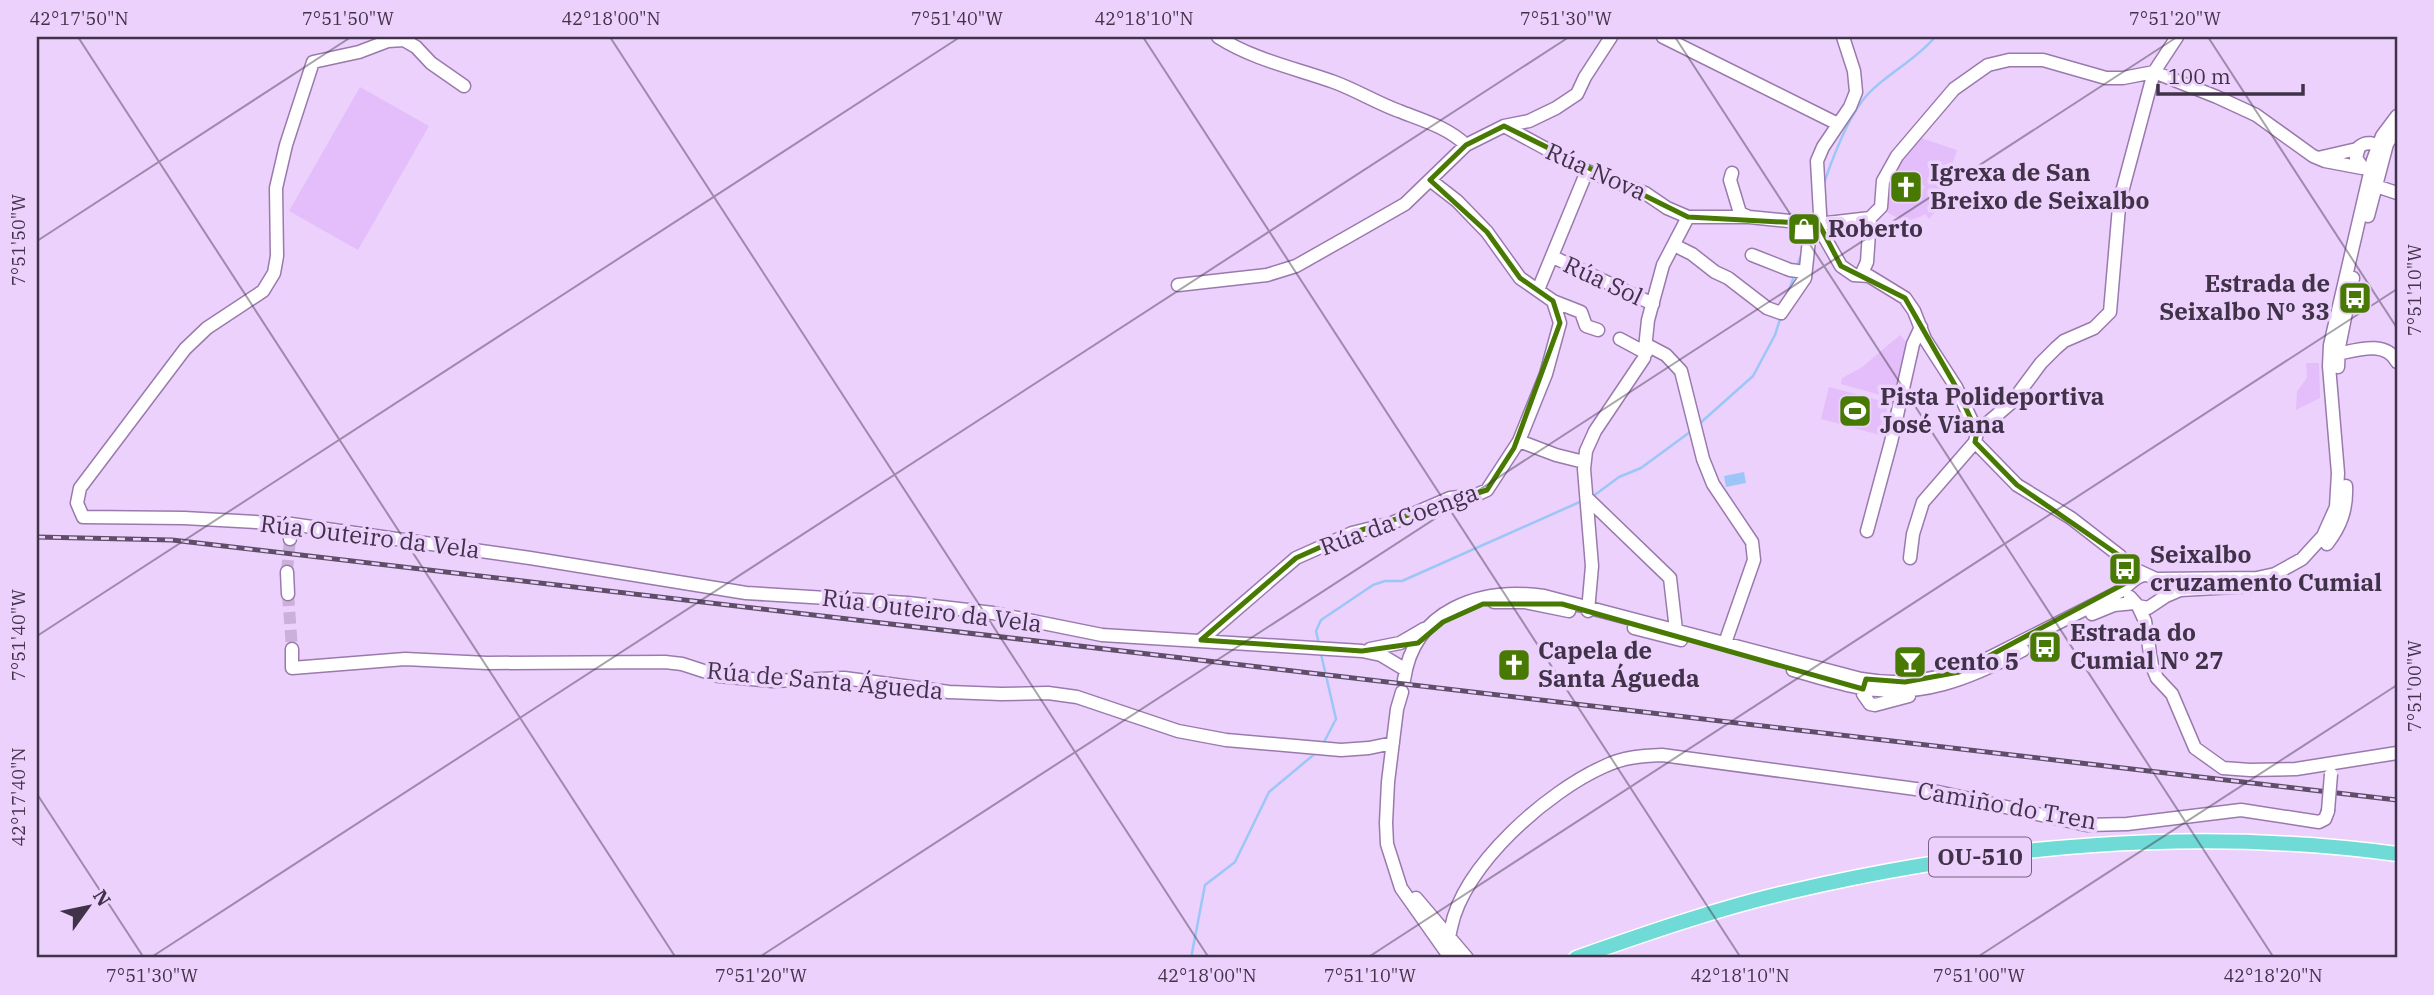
<svg xmlns="http://www.w3.org/2000/svg" width="2434" height="995" font-family="'IBM Plex Serif',serif">
<rect width="100%" height="100%" fill="#ecd1fd"/>
<path fill="#e3befa" d="M360 87 429 126 358 250 289 211Z
M1918 137 1957 150 1938 208 1929 219 1925 214C1907 225 1898 219 1882 209L1890 190 1918 201 1925 186 1915 181 1917 176 1898 171 1901 160Z
M1900 335C1917 348 1900 381 1895 399L1841 384 1842 378 1861 368Z
M2306 363H2319L2320 398 2296 410 2297 391 2307 378Z
M1829 387 1889 403 1880 435 1821 419Z"/>
<path fill="#9cc6f7" d="M1744 472 1746 483 1726 487 1724 476Z"/>
<g fill="none" stroke-linecap="round" stroke-linejoin="round">
<path stroke="#9cc6f7" stroke-width="2.5" d="M1824 183C1833 157 1849 114 1868 94 1888 73 1916 60 1935 37
M1797 266 1802 253
M1788 293 1794 276
M1698 425 1753 376 1775 335 1781 316
M1592 497 1619 477 1641 468 1690 432
M1319 644 1316 631 1321 620 1373 585 1385 581H1402L1582 501
M1321 654 1336 719 1323 744
M1191 958 1205 885 1235 862 1269 792 1317 752"/>
<path stroke="#cab1d9" stroke-width="12" stroke-dasharray="12 6" stroke-linecap="butt" d="M287 572 290 539
M288 594 292 649"/>
<defs>
<path id="minor" d="M1218 37C1254 60 1295 68 1334 82 1356 90 1377 103 1399 111 1422 120 1447 127 1466 145
M1663 37 1838 124
M1843 37 1854 71 1856 92 1850 107 1823 147 1817 161 1821 231 1841 266 1854 275 1869 276 1905 298 1914 311 1925 339 1956 387 1977 432 1975 442 2017 485 2071 518 2120 556 2130 567 2156 579 2257 578 2275 574 2302 559 2323 536 2336 507 2338 473 2329 366 2330 345 2373 160 2382 136 2397 116
M2154 72 2217 97 2256 115 2313 156 2325 161 2362 168
M464 86 431 63 416 47 404 40 388 41 359 52 313 62 286 145 276 188 277 256 274 273 263 291 207 328 185 349 80 488 77 503 83 517 184 518 291 524 530 558 746 593 908 603 993 613 1102 635 1362 651 1381 655 1406 670
M1504 126 1587 171 1645 193 1667 208 1688 217H1749L1819 224 1870 218 1881 207 1883 181 1897 156 1954 89 1988 65 2009 60H2043L2106 78H2123L2154 72
M2318 158 2357 149
M2363 168 2356 158 2359 147C2366 141 2375 142 2381 150
M1732 173 1730 180 1740 213 1749 217
M2376 186 2397 193
M2368 216 2387 144 2397 128
M1674 245 1692 254 1715 272 1728 278 1767 308 1781 313 1805 278 1810 230 1819 224
M1752 255 1790 270 1805 272
M1553 257 1653 304
M1861 275 1867 262 1870 218
M1178 285 1267 275 1296 266 1349 236 1405 204 1466 145 1504 126 1529 121 1556 108 1577 94 1585 77 1611 37
M1538 290 1587 171
M1553 301 1581 312 1586 326 1598 330
M1620 339 1646 353
M1647 345 1666 355 1681 371 1703 459 1713 484 1752 542 1754 560 1725 643
M2337 354C2357 350 2386 340 2397 362
M2338 367 2339 347 2353 278
M1977 432 2012 402 2041 363 2056 348 2064 341 2094 328 2110 312 2119 207 2122 192 2154 72 2177 37
M1519 441 1556 455 1584 462
M1587 498 1670 578 1676 630
M1867 531 1891 442 1913 344 1921 327
M290 539 291 524
M2327 544C2341 526 2347 509 2346 486
M1910 558 1913 534 1923 502 1975 442
M287 572 288 594
M2130 597 2138 606 2148 608 2166 596 2180 590 2252 586
M1494 602H1525L1569 611
M2138 606 2145 621 2152 666 2157 678 2172 694 2195 748 2223 768 2250 770 2296 769 2397 753
M1588 611 1592 566 1584 469 1586 451 1595 431 1644 358 1648 320 1663 265 1688 217
M2092 614 2114 605 2134 603
M1634 628 1681 640
M1201 640 1296 558 1352 533 1392 523 1450 498 1476 495 1487 490 1519 441 1546 374 1560 323 1553 301 1520 278 1487 232 1457 201 1430 180
M292 649V668L405 659 487 663 665 662 682 664 719 676 772 681 844 678 949 692 1001 694 1048 693 1077 697 1178 731 1226 740 1341 750 1369 748 1393 743
M1370 649 1400 643 1424 629
M1793 670C1814 676 1835 683 1857 687 1918 700 1970 679 2023 650
M1404 680C1414 609 1481 587 1544 596L1861 679C1900 686 1938 680 1975 665L2119 592C2128 587 2133 577 2144 575
M1865 685 1863 694 1870 704 1875 705 1909 696
M1402 692 1397 709 1388 782 1386 823 1387 844 1401 888 1449 956
M1416 898 1467 958
M1456 958C1454 954 1450 949 1449 944 1448 940 1450 933 1451 928 1463 865 1548 791 1605 766 1624 757 1641 756 1662 755L1938 792 2087 825 2127 824 2241 810 2319 822 2325 819 2328 811"/>
<path id="major" d="M1576 958C1647 933 1719 908 1793 891 1989 845 2197 827 2397 854"/>
</defs>
<use href="#minor" stroke="#9a7aad" stroke-width="15"/>
<use href="#major" stroke="#fff" stroke-width="17"/>
<use href="#minor" stroke="#fff" stroke-width="12"/>
<use href="#major" stroke="#70dad7" stroke-width="14"/>
<defs>
<path id="rail" d="M37 537 172 540 2397 800"/>
</defs>
<use href="#rail" stroke="#5e4e67" stroke-width="5"/>
<use href="#rail" stroke="#ecd1fd" stroke-width="2.5" stroke-dasharray="8" stroke-linecap="butt"/>
<defs>
<path id="minor-bridge" d="M2328 811 2331 774"/>
</defs>
<use href="#minor-bridge" stroke="#9a7aad" stroke-width="15" stroke-linecap="butt"/>
<use href="#minor-bridge" stroke="#fff" stroke-width="12"/>
</g>
<path fill="none" stroke="#487902" stroke-width="5" stroke-linejoin="round" d="M1504 126 1688 217 1819 224 1841 266 1905 298 1956 387 1977 432 1975 442 2017 485 2120 556 2135 578 1959 672 1905 682 1866 679 1863 689 1562 604H1483L1443 622 1418 643 1362 651 1201 640 1296 558 1352 533 1487 490 1514 448 1560 323 1553 301 1520 278 1487 232 1430 180 1466 145Z"/>
<path fill="none" stroke="#403248" stroke-width="2" stroke-opacity="0.45" d="M78 37 676 958M610 37 1209 958M1143 37 1741 958M1675 37 2274 958M2208 37 2397 328M37 241 351 37M37 636 960 37M37 794 144 958M150 958 1569 37M758 958 2177 37M1367 958 2397 289M1976 958 2397 685"/>
<defs>
<symbol id="church-square" viewBox="-11 -11 22 22"><rect x="-9" y="-9" width="18" height="18" rx="4" fill="#487902" stroke="#ecd1fd"/><path d="M-1.2-6h2.4v3.5h3.3v2.4h-3.3V6h-2.4V-.1h-3.3v-2.4h3.3Z" fill="#fff"/></symbol>
<symbol id="shop-square" viewBox="-11 -11 22 22"><rect x="-9" y="-9" width="18" height="18" rx="4" fill="#487902" stroke="#ecd1fd"/><path d="M-5-2.5h2.3a2.7 3.5 0 0 1 5.4 0H5L5.5 6h-11ZM-1.5-2.5h3a1.5 2.3 0 0 0-3 0Z" fill="#fff"/></symbol>
<symbol id="bus-square" viewBox="-11 -11 22 22"><rect x="-9" y="-9" width="18" height="18" rx="4" fill="#487902" stroke="#ecd1fd"/><path d="M-5-6H5V4H4V6H2V4H-2V6H-4V4H-5ZM-3.5-4V0h7V-4ZM-3.5 1.2v1.5H-2V1.2ZM2 1.2v1.5H3.5V1.2Z" fill="#fff"/></symbol>
<symbol id="stadium-square" viewBox="-11 -11 22 22"><rect x="-9" y="-9" width="18" height="18" rx="4" fill="#487902" stroke="#ecd1fd"/><path d="M0-5a6.5 5 0 1 0 0 10a6.5 5 0 1 0 0-10ZM-3.5-1.8h7v3.6h-7Z" fill="#fff"/></symbol>
<symbol id="bar-square" viewBox="-11 -11 22 22"><rect x="-9" y="-9" width="18" height="18" rx="4" fill="#487902" stroke="#ecd1fd"/><path d="M-6-5H6L.8 .8V4.5H3.5V6h-7V4.5H-.8V.8Z" fill="#fff"/></symbol>
</defs>
<g fill-rule="evenodd">
<use href="#church-square" x="1887" y="168" width="38" height="38"/>
<use href="#shop-square" x="1785" y="210" width="38" height="38"/>
<use href="#bus-square" x="2336" y="279" width="38" height="38"/>
<use href="#stadium-square" x="1836" y="392" width="38" height="38"/>
<use href="#bus-square" x="2106" y="550" width="38" height="38"/>
<use href="#bus-square" x="2026" y="628" width="38" height="38"/>
<use href="#bar-square" x="1891" y="643" width="38" height="38"/>
<use href="#church-square" x="1495" y="646" width="38" height="38"/>
</g>
<g text-anchor="middle" stroke-width="7" stroke-linejoin="round" paint-order="stroke">
<rect fill="#ecd1fd" stroke="#74627e" stroke-width="2" x="1929" y="837.5" width="102" height="39" rx="5"/>
<g font-size="23" font-weight="bold" fill="#403248">
<text x="1980" y="865">OU-510</text>
</g>
<g font-size="24" fill="#403248" stroke="#ecd1fd">
<text transform="translate(1596 172) rotate(24)" y="8">Rúa Nova</text>
<text transform="translate(1603 281) rotate(25)" y="8">Rúa Sol</text>
<text transform="translate(1399 520) rotate(-20)" y="8">Rúa da Coenga</text>
<text transform="translate(370 537) rotate(7)" y="8">Rúa Outeiro da Vela</text>
<text transform="translate(932 611) rotate(7)" y="8">Rúa Outeiro da Vela</text>
<text transform="translate(825 681) rotate(5)" y="8">Rúa de Santa Águeda</text>
<text transform="translate(2007 806) rotate(10)" y="8">Camiño do Tren</text>
</g>
<g font-size="24" font-weight="bold" fill="#403248" stroke="#ecd1fd" text-anchor="start">
<text x="1930" y="181">Igrexa de San<tspan x="1930" dy="28">Breixo de Seixalbo</tspan></text>
<text x="1828" y="237">Roberto</text>
<text x="2330" y="292" text-anchor="end">Estrada de<tspan x="2330" dy="28">Seixalbo Nº 33</tspan></text>
<text x="1880" y="405">Pista Polideportiva<tspan x="1880" dy="28">José Viana</tspan></text>
<text x="2150" y="563">Seixalbo<tspan x="2150" dy="28">cruzamento Cumial</tspan></text>
<text x="2070" y="641">Estrada do<tspan x="2070" dy="28">Cumial Nº 27</tspan></text>
<text x="1538" y="659">Capela de<tspan x="1538" dy="28">Santa Águeda</tspan></text>
<text x="1934" y="670">cento 5</text>
</g>
</g>
<rect width="2434" height="995" fill="none" stroke="#ecd1fd" stroke-width="77"/>
<g transform="translate(88 907) rotate(57)" stroke="#ecd1fd" stroke-width="5" paint-order="stroke">
<path d="M0-5L12 26L0 18L-12 26Z" fill="#403248"/>
<text y="-10" font-size="19" font-weight="bold" text-anchor="middle" fill="#403248">N</text>
</g>
<path d="M2158 84v10h145v-10" fill="none" stroke="#403248" stroke-width="3.5"/>
<text x="2168" y="84" font-size="21" fill="#403248" stroke="#ecd1fd" stroke-width="5" paint-order="stroke">100 m</text>
<rect x="38" y="38" width="2358" height="918" fill="none" stroke="#403248" stroke-width="2.5"/>
<g font-size="18" text-anchor="middle" fill="#403248">
<text x="79" y="25">42°17'50"N</text>
<text x="348" y="25">7°51'50"W</text>
<text x="611" y="25">42°18'00"N</text>
<text x="957" y="25">7°51'40"W</text>
<text x="1144" y="25">42°18'10"N</text>
<text x="1566" y="25">7°51'30"W</text>
<text x="2175" y="25">7°51'20"W</text>
<text transform="translate(19 240) rotate(-90)" y="6">7°51'50"W</text>
<text transform="translate(2415 290) rotate(-90)" y="6">7°51'10"W</text>
<text transform="translate(19 635) rotate(-90)" y="6">7°51'40"W</text>
<text transform="translate(2415 686) rotate(-90)" y="6">7°51'00"W</text>
<text transform="translate(19 797) rotate(-90)" y="6">42°17'40"N</text>
<text x="152" y="982">7°51'30"W</text>
<text x="761" y="982">7°51'20"W</text>
<text x="1207" y="982">42°18'00"N</text>
<text x="1370" y="982">7°51'10"W</text>
<text x="1740" y="982">42°18'10"N</text>
<text x="1979" y="982">7°51'00"W</text>
<text x="2273" y="982">42°18'20"N</text>
</g>
</svg>
